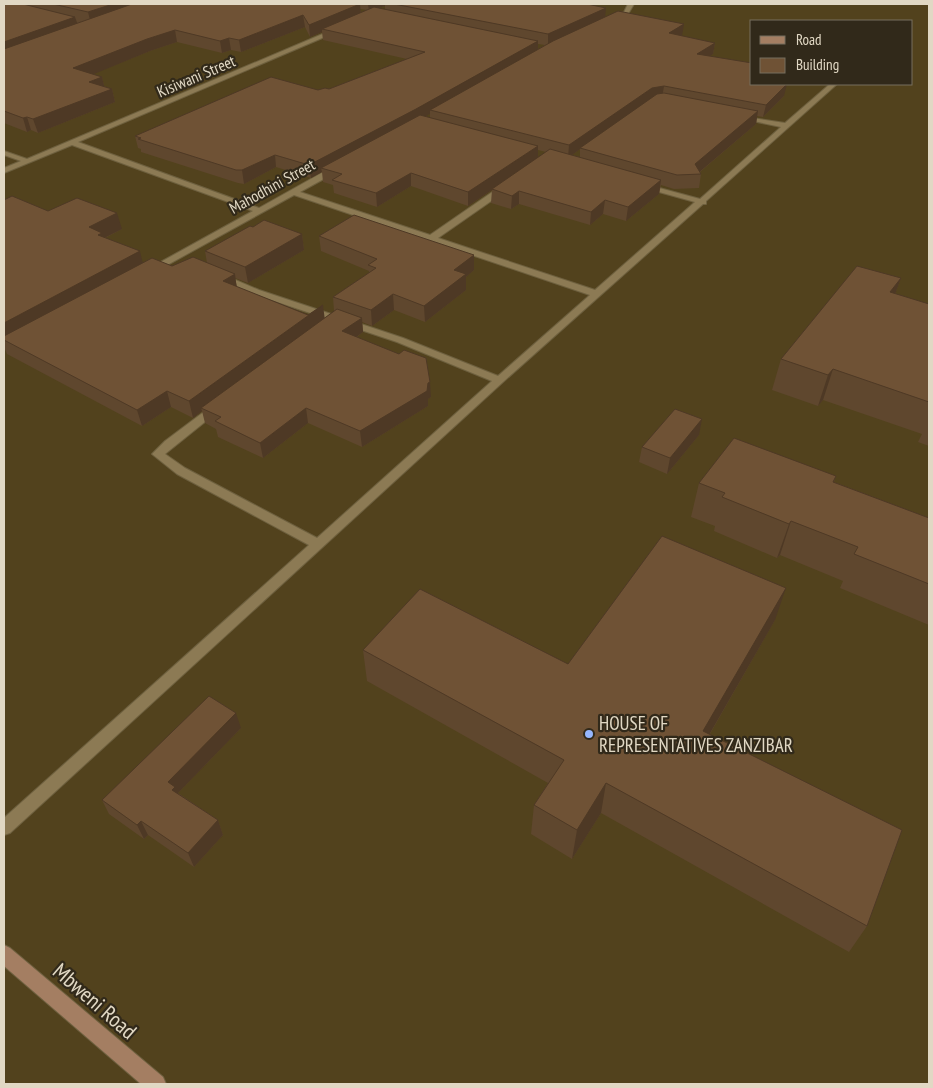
<svg xmlns="http://www.w3.org/2000/svg" width="933" height="1088" font-family="'PT Sans Narrow',sans-serif">
<rect width="100%" height="100%" fill="#52421d"/>
<g fill="none" stroke-linecap="round" stroke-linejoin="round">
<defs>
<path id="street" d="M628 4H634L628 14 610 20V18L624 12Z
M339 27 341 30 78 142 259 208 334 166H340V170L300 192 430 235 501 186H507V190L438 238 595 290 695 202 641 187V183L700 199 781 127 739 118V116L785 123 830 84H837L706 201V204H703L503 382 10 833 4 835V818L309 545 177 474 152 454 165 441 213 405H221L222 407 221 409 165 454 185 468 317 538 492 381 397 342 253 294 218 279V275H224L259 290 403 338 498 376 590 295 294 195 151 274 148 273V269L253 211 72 145 4 173V168L21 161 4 155V151L27 159Z"/>
<path id="secondary" d="M4 945 10 948 163 1077 166 1084H141L4 966Z"/>
</defs>
<use href="#street" stroke="#6e603f" stroke-width="2"/>
<use href="#secondary" stroke="#6e603f" stroke-width="2"/>
<use href="#street" fill="#8c7a54" fill-rule="evenodd"/>
<use href="#secondary" fill="#a47e62" fill-rule="evenodd"/>
</g>
<path fill="#5f472e" fill-rule="evenodd" d="M4 4H587L605 17 682 36 715 43 713 54 710 56 784 96 763 117 757 116 756 124 700 172 701 174 699 188 674 189 661 185 659 194 626 221 603 214 590 225 519 204 511 209 491 203 492 190 468 206 411 186 377 207 334 193 333 185 323 182 322 172 311 178 276 167 244 184 238 183 141 152V149L138 148 135 136 318 90 329 89 407 59 323 40 322 32 310 37 305 27 241 52 231 50 222 53 177 42 150 51 93 74 102 77 104 86 112 89 115 102 38 133 31 130 27 132 4 123ZM385 6V10L378 8ZM360 9 367 10 361 13ZM538 44 545 45 538 49ZM430 114V118L425 116ZM580 149V157L572 155ZM538 150 546 152 538 158Z
M4 200 122 229 105 238 143 263 172 266 207 263 205 251 253 227 302 234 304 250 248 283 235 278 237 287 308 315 325 318 334 311 333 297 369 273V271L321 251 319 236 474 270 466 277V290L425 322 394 310 372 326 362 322 363 332 357 337 431 397 428 399V406L362 447 308 423 263 458 218 437 216 429 205 423 202 411 193 418 171 407 142 426 7 354 4 347Z
M901 278 895 294 929 304V446L918 442 922 434 823 400 818 406 772 390 781 359Z
M699 435 667 474 639 462 642 447Z
M836 476 834 482 929 518V625L840 588 843 581 780 555 777 558 714 531 715 526 691 517 699 483Z
M775 620 710 734 867 926 849 952 601 813 572 859 531 834 534 805 548 783 367 681 363 650 568 664Z
M241 728 178 793 218 820 223 835 194 867 148 835 144 839 109 814 102 800Z"/>
<path fill="#4e3925" d="M113 4H148L91 24 88 12Z
M360 4 361 16 322 29V32L310 37 309 25Z
M368 4H385V6L369 11Z
M606 8 605 19 548 46V34Z
M303 15 305 27 241 52 239 40Z
M75 17 79 28 4 55V42Z
M684 24 682 36 669 33Z
M175 30 177 42 150 51 77 81 73 68 147 39Z
M229 38 231 50 222 53 220 41Z
M538 41V52L430 110V114L416 121 321 168 322 172 311 178 309 165Z
M715 43 713 54 696 66 697 54Z
M102 77 105 90 89 82Z
M787 84 784 96 763 117 766 105Z
M664 86 662 98 580 148V149L568 158 569 145 652 88Z
M112 89 115 102 38 133 33 119Z
M758 111 756 124 697 174 695 164Z
M27 117 31 130 27 132 23 118Z
M538 146V159L468 206V192Z
M275 155 276 167 244 184 242 170Z
M411 173V186L377 207 376 193Z
M661 180 659 194 626 221 628 207Z
M519 191V204L511 209 512 196Z
M605 200 603 214 590 225 591 212Z
M117 213 122 229 104 238 107 249 89 227Z
M302 234 304 250 248 283 245 267Z
M140 251 144 268 4 340V323Z
M474 255V270L466 277V290L425 322 424 306 454 270Z
M235 274 237 290 223 281Z
M901 278 890 308V292Z
M393 294 394 310 372 326 371 310Z
M323 305 325 321 201 408 202 411 193 418 189 401Z
M362 318 363 332 344 346 342 331Z
M833 369 823 400 818 406 828 375Z
M430 382 431 397 428 399V406L362 447 360 431Z
M167 391 171 407 142 426 137 410Z
M306 408 308 423 263 458 260 443Z
M702 419 699 435 667 474 670 458Z
M791 521 780 555 777 558 789 524Z
M786 588 775 620 694 761 703 731Z
M236 713 241 728 178 793 181 801 178 804 168 782Z
M606 783 601 813 572 859 577 830Z
M218 820 223 835 194 867 188 853Z
M141 821 148 835 144 839 137 825Z"/>
<path fill="#6f5235" stroke="#4e3925" d="M4 4H23L75 17 4 42Z
M53 4H113L88 12Z
M132 4H360L309 25 303 15 239 40 229 38 220 41 175 30 147 39 73 68 102 77 89 82 112 89 33 119 27 117 23 118 4 111V49Z
M394 4H587L606 8 548 34Z
M374 7 538 41 416 109 309 165 275 155 242 170H236L138 139 141 138 135 136 271 77 318 90 325 88 329 89 425 52 322 29Z
M618 11 684 24 669 33 715 43 697 54 752 63V84H787L766 105 664 86 652 88 569 145 430 110 553 41Z
M664 93 758 111 695 164 701 174 677 175 580 148 657 94Z
M420 115 538 146 468 192 411 173 376 193 332 180 342 174 321 168Z
M550 149 661 180 628 207 605 200 591 212 519 191 512 196 492 189Z
M12 196 48 211 77 198 117 213 89 227 102 233 98 235 140 251 4 323V200Z
M354 215 474 255 454 270 466 274 424 306 393 294 371 310 333 297 376 268 368 265 377 259 319 236Z
M264 220 302 234 245 267 205 251 250 226 253 227Z
M193 257 235 274 223 281 308 315 323 305 189 401 167 391 137 410 4 340V336L152 258 172 266Z
M857 266 901 278 890 292 929 304V402L833 369 828 375 781 359Z
M337 309 362 318 342 331 399 354 404 350 426 358 430 382 428 383 427 391 360 431 306 408 260 443 215 421 221 417 201 408Z
M675 409 702 419 670 458 642 447Z
M734 438 836 476 833 482 929 518V584L854 554 858 547 791 521 789 524 722 497 725 493 699 483Z
M662 536 786 588 703 731 902 830 867 926 606 783 577 830 534 805 564 760 363 650 420 589 568 664Z
M209 696 236 713 168 782 175 787 172 790 218 820 188 853 141 821 137 825 102 800Z"/>
<circle fill="#96b6fd" stroke="#31291a" stroke-width="2" cx="589" cy="734" r="5"/>
<g text-anchor="middle" stroke-width="4.5" stroke-linejoin="round" paint-order="stroke">
<g font-size="16" fill="#e1d8c4" stroke="#31291a">
<text transform="translate(196 76) rotate(-23)" y="6">Kisiwani Street</text>
<text transform="translate(272 186) rotate(-29)" y="6">Mahodhini Street</text>
</g>
<g font-size="19" fill="#e1d8c4" stroke="#31291a" text-anchor="start">
<text x="599" y="730">HOUSE OF<tspan x="599" dy="22">REPRESENTATIVES ZANZIBAR</tspan></text>
</g>
<g font-size="22" fill="#e1d8c4" stroke="#31291a">
<text transform="translate(95 1001) rotate(41)" y="8">Mbweni Road</text>
</g>
</g>
<rect width="933" height="1088" fill="none" stroke="#e1d8c4" stroke-width="10"/>
<rect x="750" y="20" width="162" height="65" fill="#31291a" stroke="#776f5e"/>
<rect x="760" y="36" width="25" height="8" fill="#a47e62" stroke="#776f5e"/>
<text x="796" y="45" font-size="15" fill="#e1d8c4">Road</text>
<rect x="760" y="58" width="25" height="15" fill="#6f5235" stroke="#776f5e"/>
<text x="796" y="70" font-size="15" fill="#e1d8c4">Building</text>
</svg>
